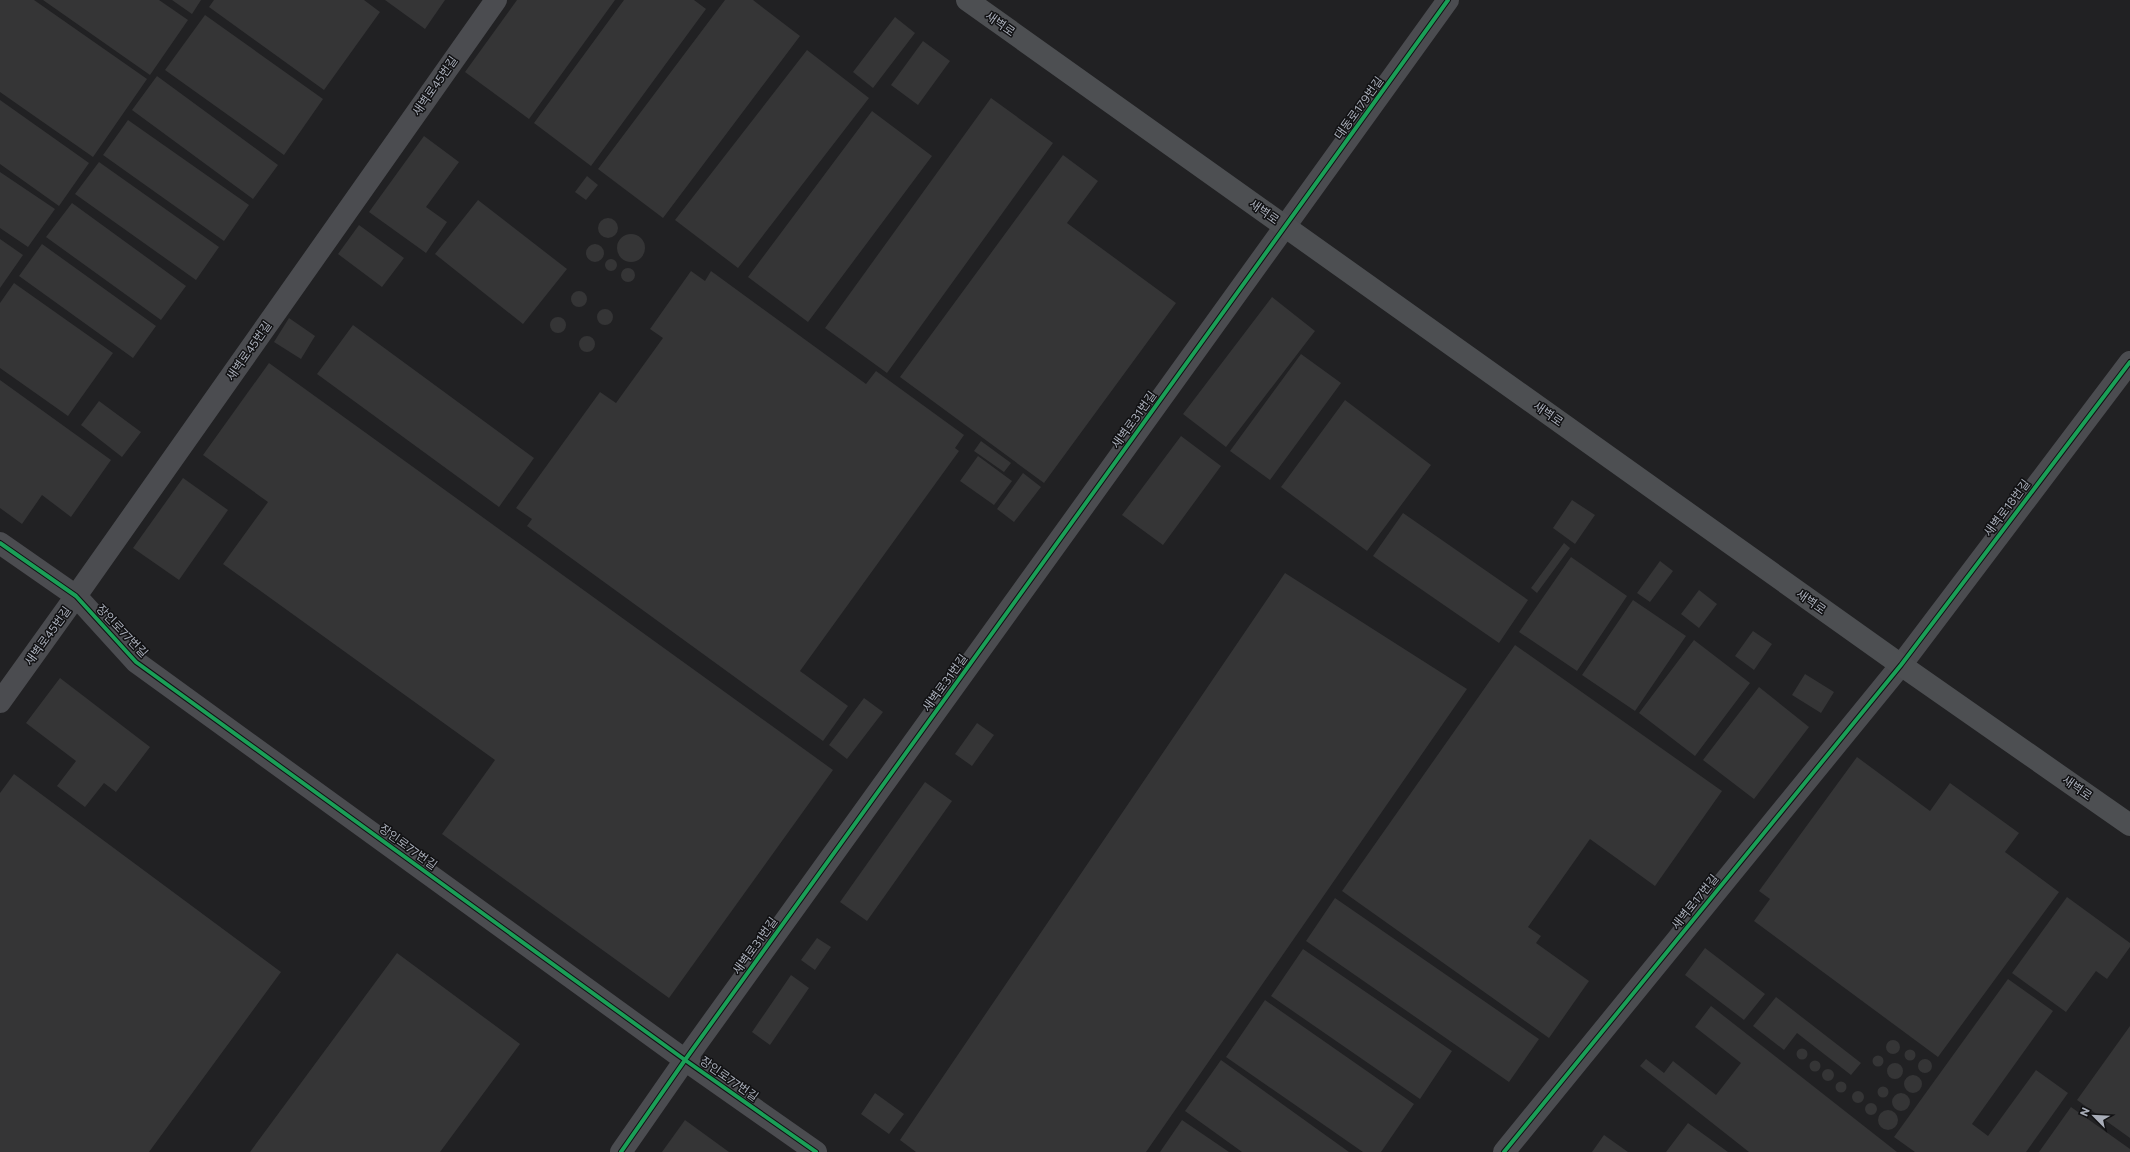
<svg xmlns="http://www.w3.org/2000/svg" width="2130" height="1152" font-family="Commissioner,'Noto Sans KR',sans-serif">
<rect width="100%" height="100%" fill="#171717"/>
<path fill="#212123" d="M0 0H2130V1152H0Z"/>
<path fill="#353536" d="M0 0H34L147 79 93 157 0 92Z
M43 0H159L188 20 150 75Z
M172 0H201L192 14Z
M214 0H364L380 12 324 90 209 7Z
M385 0H445L425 29Z
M517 0H615L529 119 465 72Z
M624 0H694L706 9 591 166 534 123Z
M725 0H753L800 36 663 218 598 169Z
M205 15 323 99 284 155 165 70Z
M895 17 915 33 873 88 853 72Z
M923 41 950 61 918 105 891 85Z
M807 50 869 98 738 268 675 220Z
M157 76 278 165 253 199 132 110Z
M991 98 1053 143 887 373 825 328Z
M0 100 89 163 59 206 0 164Z
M872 111 932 156 808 322 748 277Z
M128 120 249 205 224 241 103 155Z
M424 136 459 162 426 207 447 222 426 253 369 212Z
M1063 155 1098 181 1067 223 1176 303 1044 483 900 377Z
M99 162 219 247 196 280 75 194Z
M0 172 55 209 28 247 0 228Z
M587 176 598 185 586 200 575 192Z
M478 200 567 269 523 324 435 254Z
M72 203 186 286 161 320 46 237Z
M598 228a10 10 0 1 1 20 0a10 10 0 1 1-20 0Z
M359 225 404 258 382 287 338 254Z
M617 248a14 14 0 1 1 28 0a14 14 0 1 1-28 0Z
M0 239 23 255 0 288Z
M586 253a9 9 0 1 1 18 0a9 9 0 1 1-18 0Z
M42 244 156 326 133 358 19 276Z
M605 265a6 6 0 1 1 12 0a6 6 0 1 1-12 0Z
M621 275a7 7 0 1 1 14 0a7 7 0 1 1-14 0Z
M691 271 705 281 711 271 866 384 876 371 964 435 955 448 959 451 800 671 848 706 823 741 527 526 532 519 516 508 600 392 616 403 663 338 650 329Z
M14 283 113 353 68 416 0 368V303Z
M571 299a8 8 0 1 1 16 0a8 8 0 1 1-16 0Z
M1272 297 1315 331 1226 447 1183 414Z
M597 317a8 8 0 1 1 16 0a8 8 0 1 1-16 0Z
M550 325a8 8 0 1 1 16 0a8 8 0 1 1-16 0Z
M289 318 315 336 301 359 274 342Z
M353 325 534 458 499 507 317 374Z
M579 344a8 8 0 1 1 16 0a8 8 0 1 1-16 0Z
M1301 354 1341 383 1270 480 1230 451Z
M269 363 833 770 669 998 442 834 495 760 223 564 268 502 203 455Z
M0 380 111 460 71 517 42 495 22 524 0 508Z
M1345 400 1431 465 1367 551 1281 487Z
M99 401 141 432 122 457 81 425Z
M1181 436 1221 466 1163 545 1122 515Z
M981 441 1011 463 1004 472 974 451Z
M978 456 1012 481 994 505 960 481Z
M1023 473 1041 487 1014 522 997 509Z
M183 478 228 510 179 580 133 548Z
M1572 500 1595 515 1575 544 1553 528Z
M1403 513 1528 600 1499 643 1373 556Z
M1564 543 1570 548 1537 593 1531 588Z
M1571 557 1627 596 1577 671 1519 632Z
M1660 561 1673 571 1650 602 1637 593Z
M1285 573 1467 689 1146 1152H916L900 1140Z
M1699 590 1717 604 1699 628 1681 614Z
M1633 600 1686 636 1635 711 1582 675Z
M1753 631 1772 644 1754 670 1735 656Z
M1694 640 1750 683 1695 756 1639 713Z
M1515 645 1722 791 1655 886 1590 839 1528 927 1541 936 1536 943 1589 981 1549 1038 1342 891Z
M1805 674 1834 692 1821 713 1792 695Z
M60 678 150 747 116 792 104 783 85 807 57 786 76 761 26 723Z
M1759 687 1809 727 1754 799 1703 760Z
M864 698 883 712 847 759 829 745Z
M977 723 994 735 972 766 955 754Z
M1857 757 1930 811 1950 783 2019 833 2005 852 2059 892 1938 1057 1754 921 1770 899 1759 891Z
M14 774 281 972 149 1152H0V793Z
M925 782 952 801 867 921 840 902Z
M2067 897 2130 943V947L2107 979 2096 971 2066 1012 2012 973Z
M1335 898 1539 1039 1509 1082 1306 941Z
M817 938 831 947 815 970 801 960Z
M1705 948 1765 994 1744 1020 1685 975Z
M1303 949 1452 1051 1420 1099 1271 996Z
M397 953 520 1044 440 1152H250Z
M791 975 809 988 770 1045 752 1032Z
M2008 979 2053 1011 1972 1124 1988 1136 2036 1070 2068 1093 2026 1152H1915L1894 1137Z
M1776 997 1861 1063 1851 1075 1797 1033 1784 1050 1753 1026Z
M1265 1000 1414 1104 1381 1152H1363L1226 1057Z
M1711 1006 1757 1042 1897 1152H1749L1640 1066 1646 1059 1664 1073 1673 1061 1716 1095 1741 1063 1695 1027Z
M2130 1026V1138L2077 1100Z
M1886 1047a7 7 0 1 1 14 0a7 7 0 1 1-14 0Z
M1796.5 1054a5.5 5.5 0 1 1 11 0a5.5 5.5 0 1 1-11 0Z
M1904.5 1055a5.5 5.5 0 1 1 11 0a5.5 5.5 0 1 1-11 0Z
M1872.5 1061a5.5 5.5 0 1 1 11 0a5.5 5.5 0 1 1-11 0Z
M1918 1066a7 7 0 1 1 14 0a7 7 0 1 1-14 0Z
M1221 1060 1349 1152H1242L1185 1111Z
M1809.5 1066a5.5 5.5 0 1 1 11 0a5.5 5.5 0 1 1-11 0Z
M1887 1071a8 8 0 1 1 16 0a8 8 0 1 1-16 0Z
M1822 1075a6 6 0 1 1 12 0a6 6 0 1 1-12 0Z
M1904 1084a9 9 0 1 1 18 0a9 9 0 1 1-18 0Z
M1835.5 1087a5.5 5.5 0 1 1 11 0a5.5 5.5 0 1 1-11 0Z
M1877.5 1092a5.5 5.5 0 1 1 11 0a5.5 5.5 0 1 1-11 0Z
M1852 1097a6 6 0 1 1 12 0a6 6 0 1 1-12 0Z
M875 1093 904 1114 889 1134 861 1114Z
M1892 1102a9 9 0 1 1 18 0a9 9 0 1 1-18 0Z
M1865 1109a6 6 0 1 1 12 0a6 6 0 1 1-12 0Z
M2071 1107 2130 1149V1152H2039Z
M1878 1120a10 10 0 1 1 20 0a10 10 0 1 1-20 0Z
M685 1120 729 1152H662Z
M1182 1120 1229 1152H1160Z
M1688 1123 1728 1152H1666Z
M1604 1135 1628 1152H1592Z"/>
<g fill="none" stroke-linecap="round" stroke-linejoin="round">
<path stroke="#4b4c50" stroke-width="22" d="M0 543 76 596 136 662 685 1060 816 1152
M0 702 76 596 496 0
M621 1152 685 1060 1448 0
M1504 1152 1901 665 2130 362"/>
<path stroke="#4d4f52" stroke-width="22" d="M967 0 1901 665 2130 825"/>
<defs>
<path id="cycleway" d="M0 543 76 596 136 662 685 1060 816 1152
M621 1152 685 1060 1448 0
M1504 1152 1901 665 2130 362"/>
</defs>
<use href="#cycleway" stroke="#111113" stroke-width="6"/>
<use href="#cycleway" stroke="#1a9f57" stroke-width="4"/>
</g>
<g text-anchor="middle" stroke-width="3" stroke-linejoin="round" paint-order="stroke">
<g font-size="12" fill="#a8adb8" stroke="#111113">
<text transform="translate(1000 24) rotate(35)" y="4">새벽로</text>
<text transform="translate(435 86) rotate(-55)" y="4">새벽로45번길</text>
<text transform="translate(1359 108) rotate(-54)" y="4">대동로179번길</text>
<text transform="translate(1264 212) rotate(35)" y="4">새벽로</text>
<text transform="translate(249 351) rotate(-55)" y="4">새벽로45번길</text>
<text transform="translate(1548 414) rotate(35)" y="4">새벽로</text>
<text transform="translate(1134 420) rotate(-54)" y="4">새벽로31번길</text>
<text transform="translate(2007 508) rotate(-53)" y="4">새벽로18번길</text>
<text transform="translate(1811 602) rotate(35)" y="4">새벽로</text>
<text transform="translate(122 631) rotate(46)" y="4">장인로77번길</text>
<text transform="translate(48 636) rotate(-54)" y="4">새벽로45번길</text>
<text transform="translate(945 683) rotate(-54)" y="4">새벽로31번길</text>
<text transform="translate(2077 788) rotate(35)" y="4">새벽로</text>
<text transform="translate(408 847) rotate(36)" y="4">장인로77번길</text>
<text transform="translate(1695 902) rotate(-51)" y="4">새벽로17번길</text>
<text transform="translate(755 946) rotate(-54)" y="4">새벽로31번길</text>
<text transform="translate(729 1079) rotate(35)" y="4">장인로77번길</text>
</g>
</g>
<g transform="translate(2094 1116) rotate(294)" stroke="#111113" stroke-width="3" paint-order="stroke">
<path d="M0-3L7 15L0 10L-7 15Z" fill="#a8adb8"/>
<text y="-6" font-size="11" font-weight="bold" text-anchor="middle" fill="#a8adb8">N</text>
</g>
</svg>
